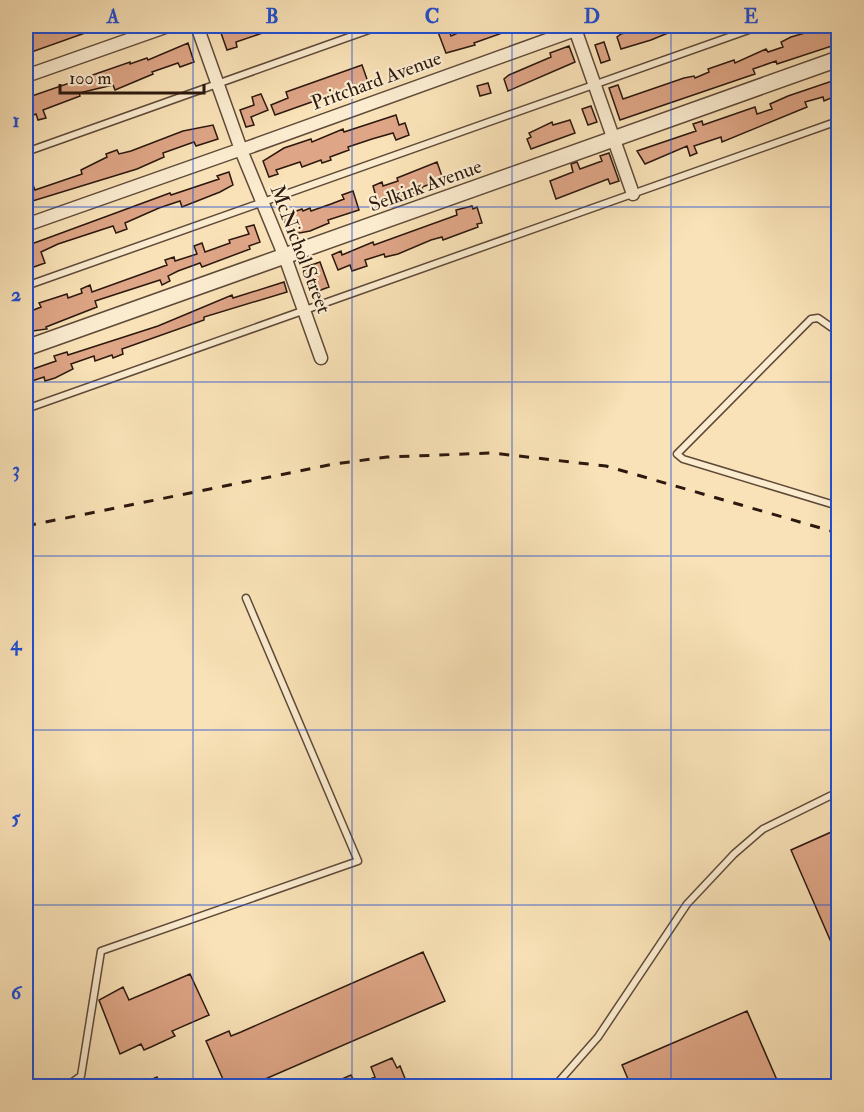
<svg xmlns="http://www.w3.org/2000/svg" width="864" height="1112" font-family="'IM FELL Double Pica',serif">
<rect width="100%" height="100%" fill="#f9e2b7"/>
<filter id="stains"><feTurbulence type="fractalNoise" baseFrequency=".00333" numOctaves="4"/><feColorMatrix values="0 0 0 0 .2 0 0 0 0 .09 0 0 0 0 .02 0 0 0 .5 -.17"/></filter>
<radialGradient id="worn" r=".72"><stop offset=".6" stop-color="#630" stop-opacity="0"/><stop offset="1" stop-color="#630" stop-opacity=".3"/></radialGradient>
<path fill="#dea586" stroke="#2c180f" stroke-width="1.5" d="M50 26H102V27L26 54V40L33 37 31 32Z
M240 26H280V27L236 42 237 47 227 50 221 33Z
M474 26H519V27L474 43 475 45 446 53 438 32 448 28 451 36Z
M648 26H685L651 40 621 49 617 37 621 34Z
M829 26H838V44L777 64 776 61 753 69 755 74 746 77 620 120 609 88 618 85 623 99 684 78 694 76 695 78 709 72 708 69 734 60 735 63 766 49 768 52 783 47 781 42 791 37Z
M604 42 610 60 601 63 595 45Z
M188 43 194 62 180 67 178 63 152 72 153 74 115 90 113 85 79 93 80 96 43 110 46 118 38 120 36 114 26 118V98L130 62V64L147 58 148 60Z
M569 46 575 62 508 91 504 79 509 75 551 57 550 53Z
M362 65 368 82 275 115 271 105 288 98 286 92Z
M838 79V95L824 101 823 97 805 102 807 107 722 142 721 137 694 146 697 153 690 156 687 146 645 164 637 151 696 131 693 124 702 121 703 125 755 107 757 114 772 109 770 104 788 96Z
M488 83 491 93 480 96 477 86Z
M261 94 268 110 251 117 254 125 246 127 240 110 254 105 252 97Z
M591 106 597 122 588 125 582 109Z
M396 115 399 125 405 123 409 135 396 140 393 133 372 139 348 147 349 150 330 157 331 160 322 163 321 160 302 167 300 162 276 170 278 174 269 177 263 161 284 148 311 139 312 142 343 129 344 132Z
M570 120 575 133 531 149 527 139 531 137 529 133 552 122 553 125Z
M213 125 218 139 196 146 194 142 163 153 164 157 137 169 26 203V188L33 185 35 190 82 174 81 170 107 157 106 154 117 150 119 154 131 151 183 131Z
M609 153 619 181 610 184 608 179 556 199 550 181 573 172 571 164 577 162 580 169 602 161 600 156Z
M437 162 444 182 437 185 436 182 422 187 423 192 415 195 414 193 378 203 373 186 382 182 383 186 398 181 397 178Z
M229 172 233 185 220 192 182 207 180 201 159 208 125 223 127 229 116 233 113 226 58 244 41 252 45 263 31 268 26 246 170 193 171 195 219 179 217 176Z
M353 191 359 210 328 220 329 223 310 231 289 235 283 216 302 209 303 211 310 208 311 211 331 204 344 199 342 195Z
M472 206 473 209 477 207 482 223 477 224 478 227 443 240 442 237 431 240 398 254 385 257 384 254 365 260 367 266 352 271 350 265 338 270 332 255 341 251 342 255 373 242 374 245 457 215 456 210Z
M254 225 260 242 249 246 250 249 202 267 200 263 178 271 168 276 170 281 162 285 160 280 95 301 97 307 46 327 47 329 26 332V313L41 307 39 303 67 294 68 298 82 293 81 289 90 285 92 292 167 265 165 260 174 257 175 261 197 254 194 246 202 243 205 252 230 243 229 240 249 234 246 227Z
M320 262 329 287 318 291 315 283 309 285 303 268Z
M284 282 287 292 204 317V320L122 349 123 354 113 358 112 355 95 361 94 356 71 364 73 369 55 378 45 381 44 377 26 383V369L32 367 33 369 56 361 54 356 67 352 68 355 158 326 232 295 233 298Z
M838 829V939L831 942 791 850Z
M423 952 445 1001 249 1086H226L206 1041 229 1031 231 1036 241 1032Z
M190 974 209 1015 172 1031 175 1036 151 1047 144 1050 141 1044 120 1054 99 1000 123 987 129 1000Z
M747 1011 777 1080 763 1086H631L622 1065Z
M392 1058 397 1068 400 1066 408 1086H326L351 1075 356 1085 375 1077 371 1067Z
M157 1077 161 1086H136Z"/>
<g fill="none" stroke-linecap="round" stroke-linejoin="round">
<defs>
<path id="service" d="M26 152 380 26
M26 286 760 26
M838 332 818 318 811 319 677 454 683 459 838 506
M26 409 838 121
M67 1086 81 1076 101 951 358 861 246 598
M555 1086 598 1037 687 904 734 854 763 829 838 792"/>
<path id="minor" d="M197 26 239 144
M575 29 633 194
M26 76 168 26
M247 148 586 26
M243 155 285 257 321 358
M26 225 236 151"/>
<path id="tertiary" d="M26 348 838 59"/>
</defs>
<use href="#service" stroke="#5f4a39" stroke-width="9"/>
<use href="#minor" stroke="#5f4a39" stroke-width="15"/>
<use href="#tertiary" stroke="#5f4a39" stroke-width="18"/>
<use href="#service" stroke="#fbecd0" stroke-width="6"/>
<use href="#minor" stroke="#fbecd0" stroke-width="12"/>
<use href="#tertiary" stroke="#fbecd0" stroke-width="15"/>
<path stroke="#2c180f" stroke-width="3" stroke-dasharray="10 10" stroke-linecap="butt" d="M26 526 334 464 387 457 492 453 606 466 838 533"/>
</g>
<path fill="none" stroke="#1d4ed8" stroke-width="1.5" stroke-opacity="0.55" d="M193 26V1086M352 26V1086M512 26V1086M671 26V1086M26 207H838M26 382H838M26 556H838M26 730H838M26 905H838"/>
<g text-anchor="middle" stroke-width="4.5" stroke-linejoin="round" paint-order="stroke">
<g font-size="20" fill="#2c180f" stroke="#fbecd0">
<text transform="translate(376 80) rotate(-20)" y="7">Pritchard Avenue</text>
<text transform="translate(425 185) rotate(-20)" y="7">Selkirk Avenue</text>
<text transform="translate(301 249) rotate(69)" y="7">McNichol Street</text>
</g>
</g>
<rect width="864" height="1112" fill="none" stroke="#f9e2b7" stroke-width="66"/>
<path d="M60 84v9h144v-9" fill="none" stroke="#2c180f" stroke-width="3"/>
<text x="69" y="84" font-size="18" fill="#2c180f" stroke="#fbecd0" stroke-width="4.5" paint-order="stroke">100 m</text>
<rect x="33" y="33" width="798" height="1046" fill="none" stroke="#1d4ed8" stroke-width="2"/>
<g font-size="20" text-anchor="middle" font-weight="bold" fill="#1d4ed8">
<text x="113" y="23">A</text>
<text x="272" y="23">B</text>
<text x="432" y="23">C</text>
<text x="592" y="23">D</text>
<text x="751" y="23">E</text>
<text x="16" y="127">1</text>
<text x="16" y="301">2</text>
<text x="16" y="476">3</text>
<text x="16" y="650">4</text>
<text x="16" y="824">5</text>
<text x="16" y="999">6</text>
</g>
<rect width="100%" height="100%" filter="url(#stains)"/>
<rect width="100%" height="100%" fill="url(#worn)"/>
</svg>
